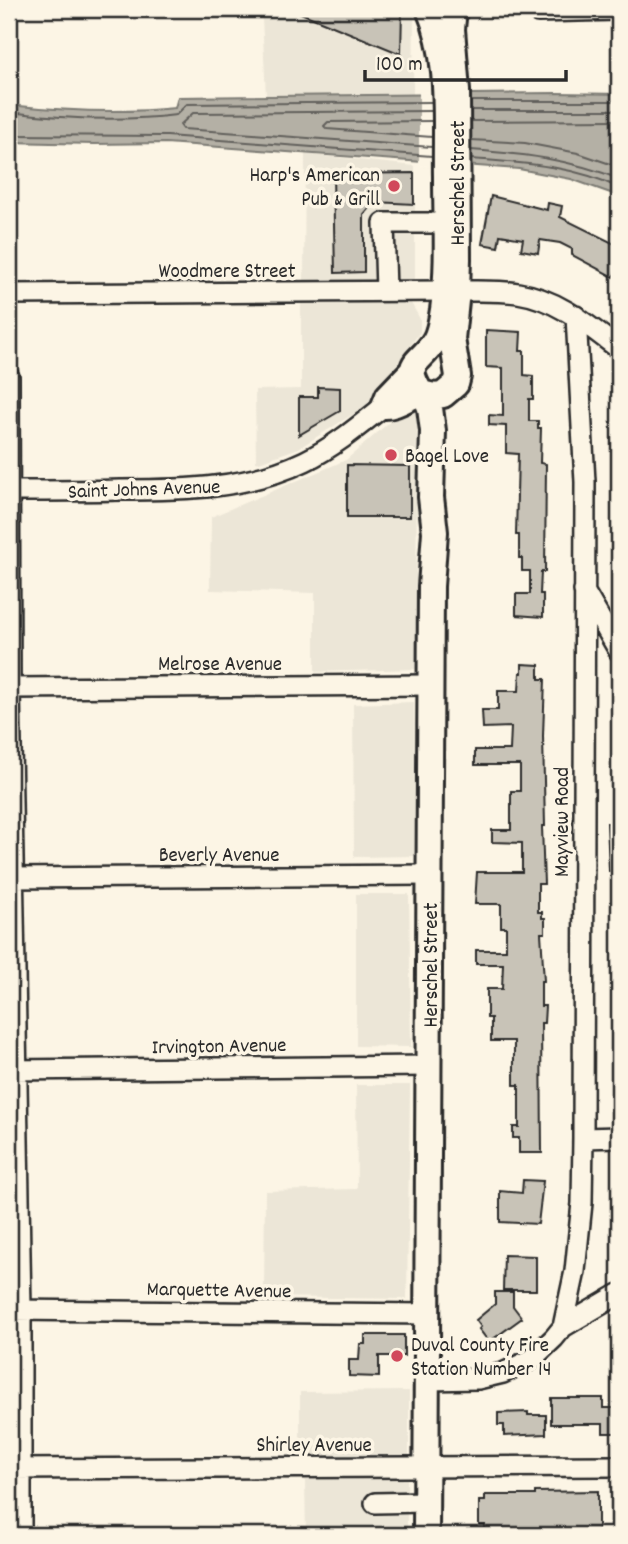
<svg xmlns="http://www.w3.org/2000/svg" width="628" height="1544" font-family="Dekko,sans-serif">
<rect width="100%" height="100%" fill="#fcf5e5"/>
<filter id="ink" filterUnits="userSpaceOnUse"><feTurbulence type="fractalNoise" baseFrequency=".0143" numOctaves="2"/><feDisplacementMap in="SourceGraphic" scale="14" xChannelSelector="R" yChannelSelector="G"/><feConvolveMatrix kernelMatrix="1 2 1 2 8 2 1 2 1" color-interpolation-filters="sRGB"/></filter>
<g filter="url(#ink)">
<path fill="#ece6d7" d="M265 9H414L413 95 266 96 262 18Z
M305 154 415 166V281H304Z
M301 303H411L420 319V332L366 406 299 448 256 463 255 390 301 389Z
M417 411 416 669 315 672V593L210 590 211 517 346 460 401 412Z
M414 702 417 856 354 857 353 704Z
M356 894H409L411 1047 356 1046Z
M356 1085H410L407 1299 264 1297 265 1191 357 1189Z
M409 1391V1455L300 1456V1392Z
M407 1478V1535H306L305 1480Z"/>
<path fill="#b4b0a5" stroke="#7d7b74" stroke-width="2" d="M557 93 619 94V196L571 179 519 169 166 143 94 144 9 142V105C65 111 119 114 175 108L178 97Z"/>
<path fill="#fcf5e5" d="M470 91V169L419 166V92Z"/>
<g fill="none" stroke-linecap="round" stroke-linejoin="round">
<path stroke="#62605c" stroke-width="2" d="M471 101H619
M471 110H619
M432 111 193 113 180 125 183 129 432 147
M9 112C65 119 120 122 176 115L187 104 432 102
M432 121 328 122 324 126 327 129 432 137
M471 121 619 120
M9 135 167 136 432 156
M471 140 525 143 578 153 619 167
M471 150C523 154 570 159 619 179
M471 159C521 163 574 165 619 188"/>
</g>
<path fill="#c8c3b7" stroke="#2b2b2b" stroke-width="2" d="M291 9H402L401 54Z
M414 173V204L375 202 364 215V272L335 273 333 174Z
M491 196 547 210 548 203 562 206 560 217 619 246V267L613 277 572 255V249L560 243 540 240 538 253 521 250 523 239 500 235 498 247 482 244Z
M486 330 521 332 520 351H524V375L533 376V399H529V421H538V428H541L540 463 546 464 545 572H541L540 594H543V617L516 615V594H530V571H522V558H519V535H516L518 454 506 453V426L489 425V415L503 416V368L486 367Z
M318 387 340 388V411L299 435V397H318Z
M347 465 410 466V517H347Z
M522 664 539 665V679H545L543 736 545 826H542L544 884H538V912H542V918H545V933H541L544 981H541V1006H545L544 1023H541L542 1153H519V1138H513V1127H519V1085H514V1041H491V1018H487V989H502L503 964H476V950H506V927H501V904H475L477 872H522V843L492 842V830H511V791H520V765H475V750H510L511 727 483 728 482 710H498V691H519L520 673H522Z
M607 823H619V871H609Z
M523 1180 543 1181 538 1224 500 1222V1191L522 1193Z
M504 1255 536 1256V1290H503Z
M495 1292H513V1306L522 1318 489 1342 479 1329 481 1327 476 1320 495 1304Z
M365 1335H404V1356H379V1377L349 1376V1360H359L360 1344H365Z
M551 1398H603V1408H618L619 1433H603V1424H551Z
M528 1412V1415H546V1434L504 1436V1425H498V1413Z
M598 1491V1535H535V1531H485V1525H479V1501H485V1495H535V1492Z"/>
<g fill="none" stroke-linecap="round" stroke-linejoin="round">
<defs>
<path id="minor" d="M540 9 538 12 619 10
M386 291 384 223H446
M457 291C477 291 498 290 518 293 558 299 589 326 619 349
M9 294 445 291
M9 377 10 688 21 1310V1535
M9 491C46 491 84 491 121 490 184 490 247 489 305 461 334 447 359 426 384 406
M584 591 619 651
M9 688 431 685
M9 878 430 875
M9 1070 430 1066
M583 1138 619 1137
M9 1310 428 1314
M563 1327 575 1271 582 1203 583 1138 585 482 576 316
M428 1380 478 1379 503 1373 532 1359 554 1338 563 1327 619 1294
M9 1469 619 1466
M375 1503 426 1502"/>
<path id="major" d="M429 9C451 60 445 122 446 177 446 221 449 266 443 310 441 321 440 331 435 340 421 364 401 361 421 393L434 396 443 395 456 384 458 376 452 339 457 291 458 259 457 91 452 29 454 9
M412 371 388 396 384 406C396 407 409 396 421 393
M425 395 430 408 433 431 431 497 435 532 431 586 426 1535"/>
</defs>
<use href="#minor" stroke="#2b2b2b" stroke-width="24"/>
<use href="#major" stroke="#2b2b2b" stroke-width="30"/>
<use href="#minor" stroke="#fcf5e5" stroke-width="19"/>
<use href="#major" stroke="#fcf5e5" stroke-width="24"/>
</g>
</g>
<g fill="#d1495b" stroke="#fcf5e5" stroke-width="2.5">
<circle cx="394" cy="186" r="7"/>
<circle cx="391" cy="455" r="7"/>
<circle cx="397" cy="1356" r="7"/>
</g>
<g text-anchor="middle" stroke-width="7" stroke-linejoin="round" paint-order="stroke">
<g font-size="21" fill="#2b2b2b" stroke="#fcf5e5" text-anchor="start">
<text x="380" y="181" text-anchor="end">Harp's American<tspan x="380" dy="24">Pub &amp; Grill</tspan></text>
<text x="405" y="462">Bagel Love</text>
<text x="411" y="1351">Duval County Fire<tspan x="411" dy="24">Station Number 14</tspan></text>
</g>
<g font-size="21" fill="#2b2b2b" stroke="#fcf5e5">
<text transform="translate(457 183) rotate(-90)" y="7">Herschel Street</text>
<text x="227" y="277">Woodmere Street</text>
<text transform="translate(144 488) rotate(-2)" y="7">Saint Johns Avenue</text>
<text x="220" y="670">Melrose Avenue</text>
<text transform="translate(561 822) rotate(-90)" y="7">Mayview Road</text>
<text x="219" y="861">Beverly Avenue</text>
<text transform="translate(430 965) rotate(-90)" y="7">Herschel Street</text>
<text transform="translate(219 1045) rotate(-1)" y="7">Irvington Avenue</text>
<text transform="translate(219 1289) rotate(1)" y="7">Marquette Avenue</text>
<text x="314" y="1451">Shirley Avenue</text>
</g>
</g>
<rect width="628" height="1544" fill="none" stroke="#fcf5e5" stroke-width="35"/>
<rect x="18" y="18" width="593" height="1509" fill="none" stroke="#2b2b2b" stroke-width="2.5" filter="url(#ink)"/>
<path d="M365 70v10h201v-10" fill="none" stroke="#2b2b2b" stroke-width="3.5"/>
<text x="376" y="70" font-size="21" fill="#2b2b2b" stroke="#fcf5e5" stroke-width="5" paint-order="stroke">100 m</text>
</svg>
